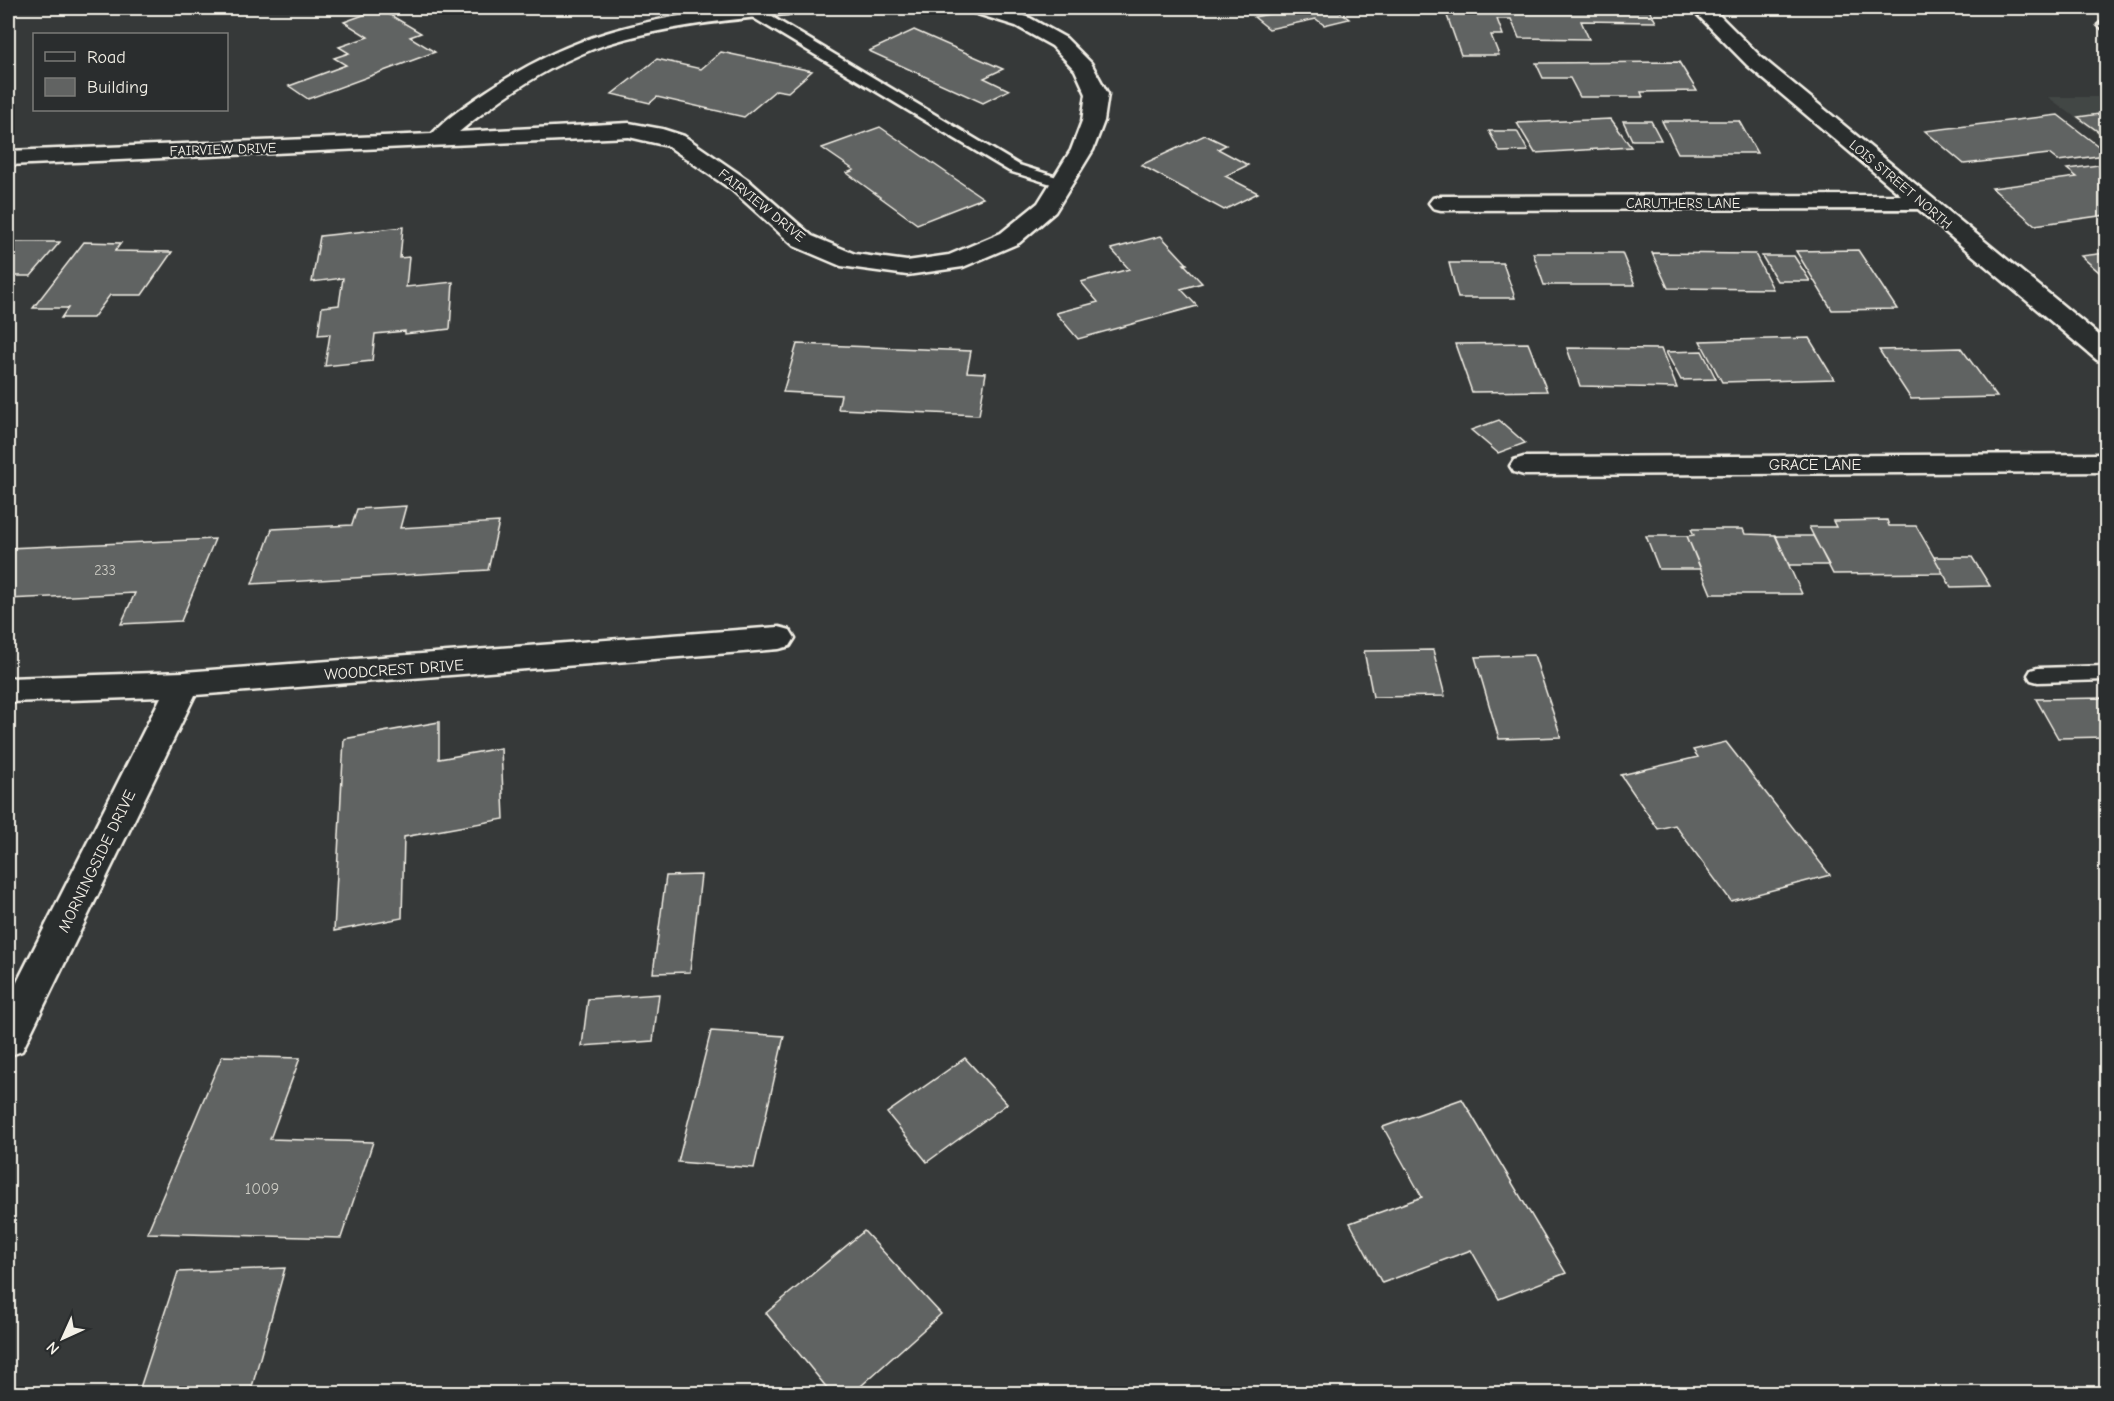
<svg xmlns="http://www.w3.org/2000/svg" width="2114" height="1401" font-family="'Comic Neue',sans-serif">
<rect width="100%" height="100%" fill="#363939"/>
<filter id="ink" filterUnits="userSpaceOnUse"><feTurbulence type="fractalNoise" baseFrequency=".0167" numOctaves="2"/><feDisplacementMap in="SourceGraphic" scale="12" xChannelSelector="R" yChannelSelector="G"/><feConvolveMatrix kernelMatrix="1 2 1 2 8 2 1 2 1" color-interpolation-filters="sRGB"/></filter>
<g filter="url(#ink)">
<path fill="#434645" d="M2048 97H2106V140Z"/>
<path fill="#616362" stroke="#f4f1e8" stroke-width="1.5" d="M1299 8H1334L1349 19 1324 25 1316 19 1269 29 1254 17Z
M1496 8H1648L1656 22 1581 21 1589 39 1519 38 1511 19H1497L1503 35H1491L1499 55H1461L1445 10 1497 11Z
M380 9 421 33 410 37 435 52 308 99 289 86 346 65 334 58 349 53 339 47 368 37 344 22Z
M914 30 1003 69 984 78 1009 90 983 103 869 51Z
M721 52 812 71 788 92 776 90 744 117 657 97 650 103 612 94 657 59 701 69Z
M1679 62 1697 91 1641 92 1643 97H1580L1570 78H1543L1536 63Z
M2106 113V137L2078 117Z
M2058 115 2106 152V155L2058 161 2049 154 1964 164 1925 131Z
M1611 119 1631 147 1535 153 1517 123Z
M1623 121H1651L1661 140H1632Z
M1662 121H1739L1757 153H1678Z
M880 127 983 198 917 224 847 173 854 170 822 148Z
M1489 131H1517L1528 151 1500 152Z
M1205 135 1226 145 1218 149 1248 165 1225 176 1258 193 1224 210 1141 165Z
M2106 164V215L2035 225 1992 188 2077 177 2067 169Z
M403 227 400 258 409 257 406 287 453 282 450 329 405 334V331L375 334 372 361 325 366 330 334 318 335 322 307 339 305 343 278 312 282 320 236Z
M1161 236 1187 264H1184L1202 283 1181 289 1197 306 1078 339 1056 313 1098 302 1081 282 1129 269 1111 249Z
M8 242H60L31 276H8Z
M84 242 121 243 115 251 172 252 142 295H110L93 318H61L68 308H33Z
M1858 250 1897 309 1832 310 1796 251Z
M1533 253H1622L1635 285H1544Z
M1652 253 1755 254 1773 289 1668 288Z
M2106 253V278L2081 256Z
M1762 256H1794L1810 281H1777Z
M1449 263H1503L1515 298H1458Z
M1809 338 1834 379 1722 382 1700 341Z
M1528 343 1547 391 1472 392 1455 344Z
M797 344 971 351 967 372 986 373 979 415 838 409 841 395 783 392Z
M1567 348 1661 349 1677 388 1580 386Z
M1961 348 1997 397 1911 399 1879 350Z
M1702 351 1716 379 1681 380 1666 352Z
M1499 420 1525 443 1498 453 1471 430Z
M406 506 400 528 499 522 488 570 252 584 272 529 352 525 357 509Z
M1887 520 1889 526H1916L1943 573 1833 574 1809 527H1836L1833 521Z
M1691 529H1743L1745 534 1775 535 1802 594H1711L1687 536 1694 535Z
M1646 536H1687L1701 569H1659Z
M1776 536H1813L1829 565H1789Z
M215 539 181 621 121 624 135 593 8 599V548Z
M1934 557H1972L1990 586 1951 587Z
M1433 650 1445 696 1373 697 1364 651Z
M1534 655 1561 737 1499 739 1475 657Z
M2106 698V737L2058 738 2036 699Z
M439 722V759L501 748 504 819 404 837 402 918 334 931 344 739Z
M1726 742 1830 875 1731 901 1675 825 1658 829 1621 775 1698 757 1693 750Z
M701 875 690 972 653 973 666 876Z
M659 994 653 1041 582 1046 588 999Z
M711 1031 784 1036 754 1168 678 1162Z
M222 1056 300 1058 270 1139 373 1142 341 1238 147 1233Z
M965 1058 1007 1104 927 1162 887 1113Z
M1462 1099 1566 1273 1499 1299 1471 1250 1382 1283 1350 1223 1422 1197 1383 1127Z
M864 1231 941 1314 852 1394H832L766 1313Z
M285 1268 250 1394H138L178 1272Z"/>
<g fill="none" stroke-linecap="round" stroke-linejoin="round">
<defs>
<path id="lane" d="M747 8H757L1019 165 1066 180 1068 183 1061 187 1009 171 747 14 746 11Z
M2106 19V31L2098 25Z
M2106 666V680L2038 682 2031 680 2028 675 2031 670 2038 668Z"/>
<path id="street" d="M735 8H797L794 12 787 14C727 20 665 26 607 44 554 62 502 96 459 132L629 123 662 129 684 136 748 180 812 236 855 254 907 261 949 255 1001 233 1038 203 1071 150 1082 121 1086 94 1075 70 1052 46 1016 26 971 12 968 8H997L1030 18 1066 38 1091 63 1108 94 1104 121 1093 150 1055 212 1019 243 963 267 907 275 841 266 794 246 732 190 668 146 629 137 8 165V151L432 134C449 116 469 103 490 89 572 35 638 20 735 8Z
M1691 8H1712L1761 57 2106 341V362L2097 360 1918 209 1441 210 1433 208 1429 203 1433 198 1441 196 1901 195 1747 65Z
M2106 454V472L1524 475 1514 472 1510 466 1514 460 1524 457Z
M779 627 790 630 795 638 790 646 779 649 195 695 22 1051 8 1056V1000L161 697 8 702V678L184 672Z"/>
</defs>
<use href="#lane" stroke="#f4f1e8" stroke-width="5"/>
<use href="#street" stroke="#f4f1e8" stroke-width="5"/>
<use href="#lane" fill="#2a2d2e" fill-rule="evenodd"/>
<use href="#street" fill="#2a2d2e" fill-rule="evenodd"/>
</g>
</g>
<g text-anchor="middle" stroke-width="4.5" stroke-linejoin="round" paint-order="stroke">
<g font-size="14" fill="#f4f1e8" stroke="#2a2d2e">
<text transform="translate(223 149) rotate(-2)" y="5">FAIRVIEW DRIVE</text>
<text transform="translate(1901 184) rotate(40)" y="5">LOIS STREET NORTH</text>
<text x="1683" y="208">CARUTHERS LANE</text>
<text transform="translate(762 205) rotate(39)" y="5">FAIRVIEW DRIVE</text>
</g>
<g font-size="14" fill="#cfcec6">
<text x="105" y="575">233</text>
</g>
<g font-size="16" fill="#f4f1e8" stroke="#2a2d2e">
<text x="1815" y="470">GRACE LANE</text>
<text transform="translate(394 669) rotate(-4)" y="6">WOODCREST DRIVE</text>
<text transform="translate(96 861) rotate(-64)" y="6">MORNINGSIDE DRIVE</text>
</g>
<g font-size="16" fill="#cfcec6">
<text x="262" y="1194">1009</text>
</g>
</g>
<rect width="2114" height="1401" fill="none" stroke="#2a2d2e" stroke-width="30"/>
<rect x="15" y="15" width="2084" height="1371" fill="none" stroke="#f4f1e8" stroke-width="2" filter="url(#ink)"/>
<rect x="33" y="33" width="195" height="78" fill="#2a2d2e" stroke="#7b7b78" stroke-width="1.5"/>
<rect x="45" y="52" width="30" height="9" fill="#2a2d2e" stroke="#7b7b78" stroke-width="1.5"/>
<text x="87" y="63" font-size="18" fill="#f4f1e8">Road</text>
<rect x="45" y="78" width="30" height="18" fill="#616362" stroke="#7b7b78" stroke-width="1.5"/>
<text x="87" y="93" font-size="18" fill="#f4f1e8">Building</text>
<g transform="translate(63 1338) rotate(225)" stroke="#2a2d2e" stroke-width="4.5" paint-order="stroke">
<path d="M0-4.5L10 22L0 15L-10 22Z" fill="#f4f1e8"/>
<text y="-9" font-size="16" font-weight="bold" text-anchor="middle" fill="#f4f1e8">N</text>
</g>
</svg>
